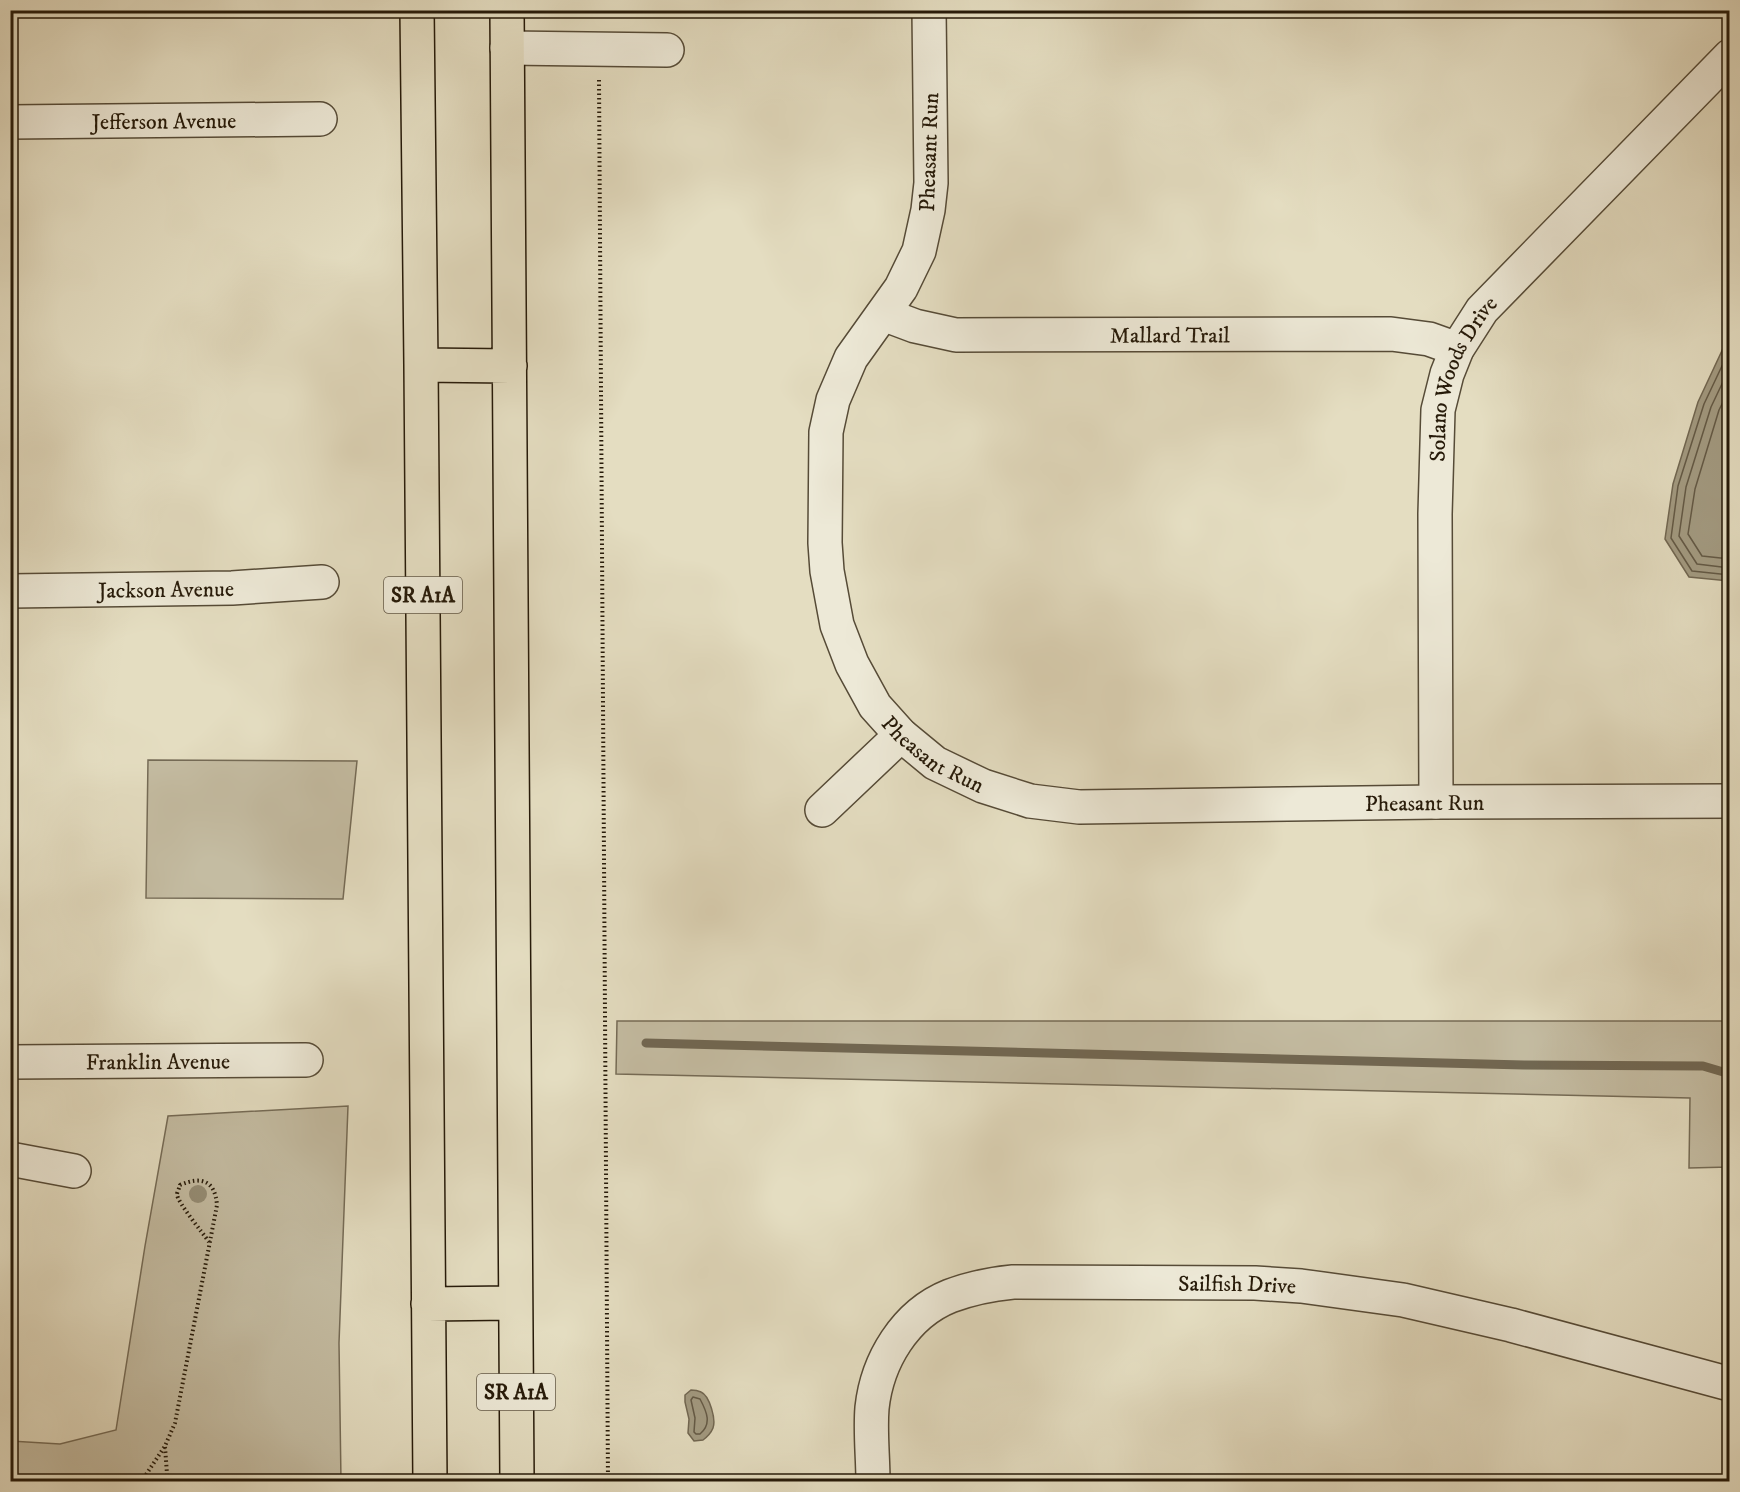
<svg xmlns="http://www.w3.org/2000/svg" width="1740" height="1492" font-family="'IM FELL DW Pica',serif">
<rect width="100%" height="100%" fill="#e4ddc1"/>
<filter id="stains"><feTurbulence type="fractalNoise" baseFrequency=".00333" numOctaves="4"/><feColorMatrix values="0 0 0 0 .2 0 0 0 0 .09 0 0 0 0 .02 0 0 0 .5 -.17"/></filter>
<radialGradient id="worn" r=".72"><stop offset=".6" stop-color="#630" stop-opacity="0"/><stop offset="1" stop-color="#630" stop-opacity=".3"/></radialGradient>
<path fill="#c4bca2" stroke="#756b56" stroke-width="1.5" d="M148 760 357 761 343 899 146 898Z
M617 1021H1729V1167L1689 1168 1690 1098 616 1074Z
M348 1106 339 1343 341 1481H11V1441L60 1444 116 1430 145 1246 168 1116Z"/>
<path fill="#a39b82" stroke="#716752" stroke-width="1.5" d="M1729 338V581L1689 577 1665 539 1673 484 1698 402 1727 340Z
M691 1390C694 1390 699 1391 701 1392 710 1396 716 1420 713 1428 711 1433 707 1437 703 1440L694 1441 688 1433 689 1419 685 1402V1395Z"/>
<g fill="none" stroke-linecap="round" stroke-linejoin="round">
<path stroke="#645a46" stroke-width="1.5" d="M1730 349 1704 404 1678 486 1671 538 1692 571 1730 575
M1730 367 1711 407 1686 487 1679 536 1697 564 1730 568
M1730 388 1719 410 1695 489 1688 534 1702 556 1730 559
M693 1397 700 1399C707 1412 712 1424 700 1434H696L694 1432 695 1418 691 1400Z"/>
<path stroke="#716752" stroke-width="9" d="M646 1043 1524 1065 1703 1066 1730 1074"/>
<defs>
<g id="minor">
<path id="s1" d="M929 10 931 183 928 210 919 251 901 288 851 358 833 400 826 432 825 543 827 571 837 625 852 664 875 706 901 735 935 763 983 786 1030 801 1079 807 1436 802 1730 801"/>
<path d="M507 48 667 50"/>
<path id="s2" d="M10 122 320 119"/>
<path id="s3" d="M883 314 915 326 956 335 1391 334 1429 339 1457 349"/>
<path id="s4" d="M10 591 232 588 322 582"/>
<path id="s5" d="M1436 802 1435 514 1438 410 1447 374 1457 349 1482 310 1730 56"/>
<path d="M822 810 901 735"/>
<path id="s6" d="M10 1062 306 1060"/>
<path d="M10 1159 74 1171"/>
<path id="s7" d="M873 1482C873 1457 870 1432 872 1408 877 1361 905 1314 950 1296 971 1288 992 1284 1013 1282L1255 1283 1301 1286 1403 1300 1511 1325 1730 1384"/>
</g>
<path id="major" d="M417 10 421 365 430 1482
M507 10 517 1482
M421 365 510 366
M428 1304 515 1303"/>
</defs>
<use href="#minor" stroke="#564b37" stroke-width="36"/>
<use href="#major" stroke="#261a09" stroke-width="36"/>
<path stroke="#261a09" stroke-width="4" stroke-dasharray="1.5 3" stroke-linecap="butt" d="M599 80 608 1482
M165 1447 167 1474 166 1482
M141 1482 165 1446 175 1423 217 1205C215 1180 201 1176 180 1185 180 1186 177 1193 177 1194 177 1202 203 1233 209 1242"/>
<use href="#minor" stroke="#ede9d7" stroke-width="33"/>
<use href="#major" stroke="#e4ddc1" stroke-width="33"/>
</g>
<circle fill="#958d75" cx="198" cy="1194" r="9"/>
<g text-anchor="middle" stroke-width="5" stroke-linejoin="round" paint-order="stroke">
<g fill="#ede9d7" stroke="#625847" stroke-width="1.5">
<rect x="384" y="577" width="78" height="36" rx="4.5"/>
<rect x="477" y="1374" width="78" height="36" rx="4.5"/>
</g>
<g font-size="21" font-weight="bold" fill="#261a09">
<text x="423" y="602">SR A1A</text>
<text x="516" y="1399">SR A1A</text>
</g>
<g font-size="22" fill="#261a09" stroke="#ede9d7">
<text dy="8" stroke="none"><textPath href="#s2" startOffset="154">Jefferson Avenue</textPath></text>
<text transform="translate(928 152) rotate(-88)" y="8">Pheasant Run</text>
<text dy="8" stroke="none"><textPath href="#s3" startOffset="290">Mallard Trail</textPath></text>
<text dy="8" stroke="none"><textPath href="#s5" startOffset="429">Solano Woods Drive</textPath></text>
<text dy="8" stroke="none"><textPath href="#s4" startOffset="156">Jackson Avenue</textPath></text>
<text dy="8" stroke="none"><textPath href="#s1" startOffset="808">Pheasant Run</textPath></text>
<text dy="8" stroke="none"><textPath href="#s1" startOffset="1312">Pheasant Run</textPath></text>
<text dy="8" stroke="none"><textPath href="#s6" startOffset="148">Franklin Avenue</textPath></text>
<text dy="8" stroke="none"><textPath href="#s7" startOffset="506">Sailfish Drive</textPath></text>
</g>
</g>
<rect width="1740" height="1492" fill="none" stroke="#e4ddc1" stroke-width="36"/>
<rect x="12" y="12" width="1716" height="1468" fill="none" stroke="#261a09" stroke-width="3"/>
<rect x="18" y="18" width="1704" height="1456" fill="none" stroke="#261a09" stroke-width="1.5"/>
<rect width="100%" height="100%" filter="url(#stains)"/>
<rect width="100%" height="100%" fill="url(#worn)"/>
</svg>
